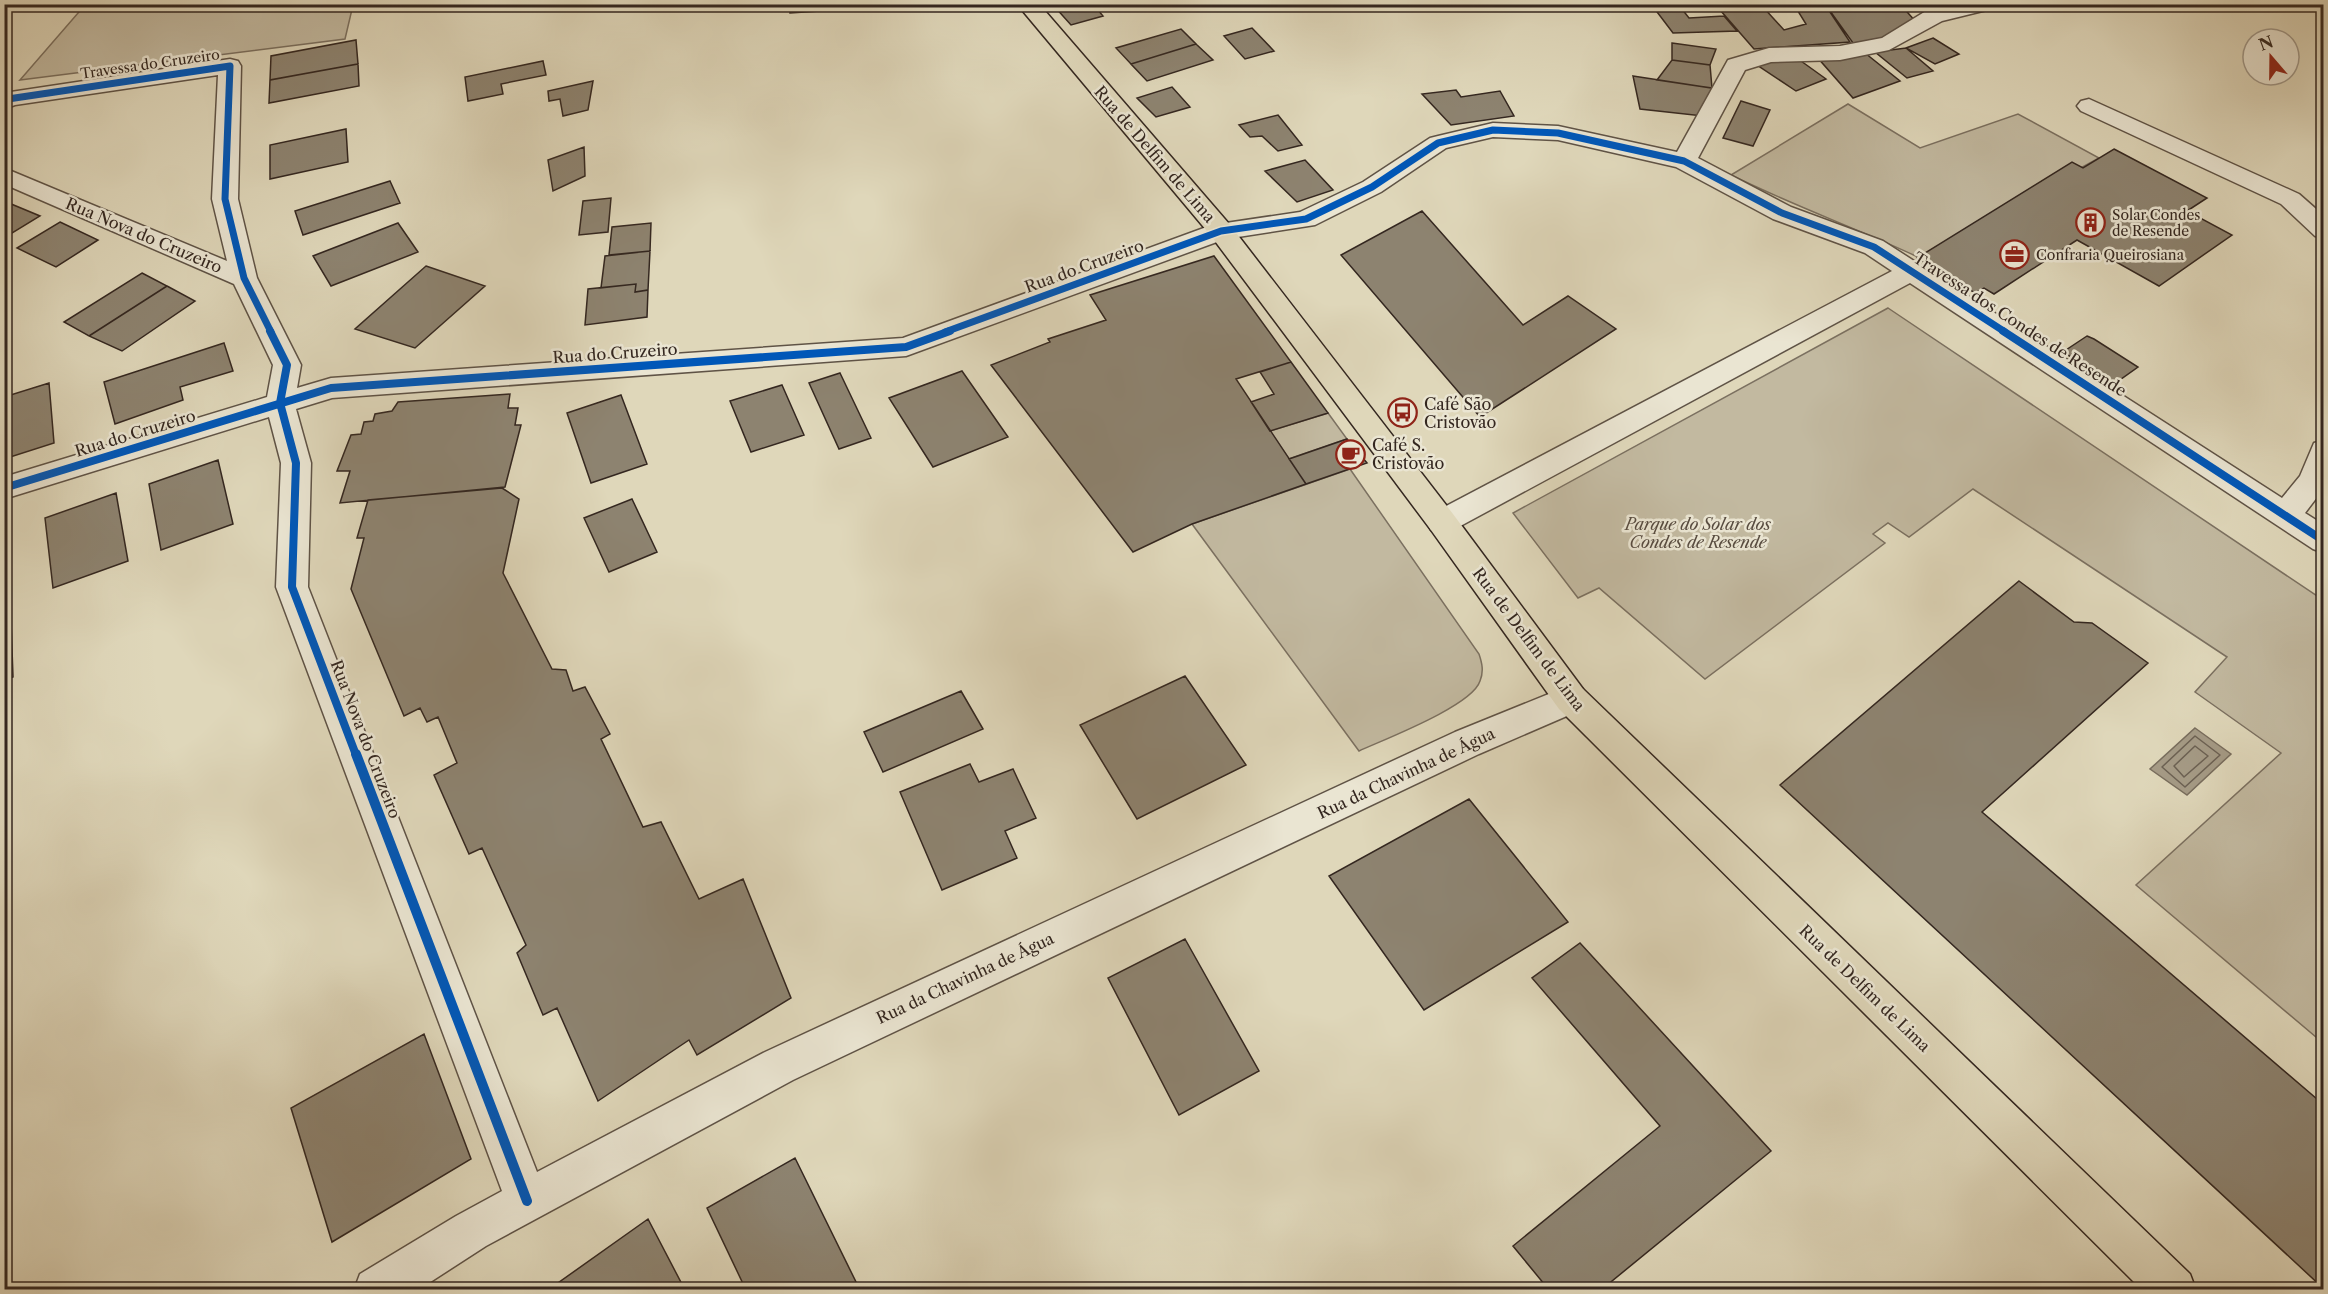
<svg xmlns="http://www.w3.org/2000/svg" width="2328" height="1294" font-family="'Libre Caslon Text',serif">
<rect width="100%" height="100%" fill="#dfd7ba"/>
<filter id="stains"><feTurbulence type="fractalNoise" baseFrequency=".00333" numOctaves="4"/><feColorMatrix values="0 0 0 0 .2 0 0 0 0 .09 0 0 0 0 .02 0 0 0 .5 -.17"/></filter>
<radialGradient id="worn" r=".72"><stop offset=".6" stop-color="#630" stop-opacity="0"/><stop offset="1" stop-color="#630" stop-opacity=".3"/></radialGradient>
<path fill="#c2b9a0" stroke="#7b7060" stroke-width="1.5" d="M85 5V4L353 5 345 39 20 80Z
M1848 104 1920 148 2018 114 2099 158 1918 257C1856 228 1792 205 1731 175Z
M1888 308 2323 600V1043L2136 885 2281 753 2195 692 2227 657 1973 489 1909 537 1888 523 1873 534 1885 543 1705 679 1599 588 1578 598 1513 513Z
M1328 413 1347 439 1289 459 1270 431Z
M1350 469 1479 654C1482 663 1484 671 1480 681 1472 706 1385 739 1359 751L1192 524Z"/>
<path fill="#a59b86" stroke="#786d5d" stroke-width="1.5" d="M2195 728 2231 754 2187 795 2150 769Z"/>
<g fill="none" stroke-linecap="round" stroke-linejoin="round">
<path stroke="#6c6153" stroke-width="1.5" d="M2195 736 2220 755 2185 787 2162 767Z
M2195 746 2208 756 2184 777 2174 766Z"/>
</g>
<path fill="#8d8370" stroke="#342720" stroke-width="1.5" d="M790 4H820V11L790 13Z
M1059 4H1093L1103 16 1071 25 1054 6Z
M1651 4H1678L1689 18 1724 16 1737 31 1673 33Z
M1825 4H1900L1917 23 1886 40 1853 43Z
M1826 6 1850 42 1754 49 1721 11 1763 7 1784 30 1806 24 1796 8Z
M1252 28 1274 51 1245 59 1224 36Z
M1181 29 1196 44 1131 64 1116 48Z
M1933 38 1959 54 1935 64 1906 48Z
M356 40 358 64 270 80 271 56Z
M1672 43 1716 49 1710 65 1672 60Z
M1196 44 1213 60 1147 81 1131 64Z
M1906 48 1933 71 1907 78 1875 52Z
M1865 53 1900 81 1853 98 1817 57Z
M1794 56 1826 79 1796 91 1757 65Z
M1672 60 1710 65 1712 88 1657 80Z
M543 61 546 75 501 84 503 94 468 101 465 77Z
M358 64 359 86 269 103 270 80Z
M1633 76 1712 88 1703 116 1640 109Z
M593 81 588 110 563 116 560 99 549 101 548 91Z
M1172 87 1190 107 1156 117 1137 98Z
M1456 90 1461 97 1500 91 1514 116 1451 125 1422 94Z
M1741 101 1770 110 1753 146 1723 138Z
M1278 115 1302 145 1278 151 1262 136 1250 137 1239 125Z
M346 129 348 162 270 179V145Z
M584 147 585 176 553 191 548 160Z
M2114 149 2207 198 2187 211 2232 235 2159 286 2077 240 1994 294 1984 288 1975 293 1917 258 2072 162 2083 168Z
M1305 160 1333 190 1297 202 1265 171Z
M390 181 400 203 303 235 295 211Z
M611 198 608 232 579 235 583 201Z
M4 201 40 216 4 238Z
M1422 211 1523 325 1568 296 1616 329 1480 417 1341 255Z
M60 222 98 240 56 267 17 248Z
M398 223 418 252 331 286 313 256Z
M651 223 650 251 609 255 612 227Z
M650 251 648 290 635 292 636 284 601 288 605 256Z
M1214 256 1291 362 1236 379 1306 484 1192 524 1133 552 991 365 1050 342 1048 339 1106 320 1090 295Z
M426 266 485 286 415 348 355 329Z
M142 273 167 286 89 336 64 322Z
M636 284 635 292 648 290 647 317 585 325 588 289Z
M167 286 195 301 122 351 89 336Z
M2087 336 2094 339 2138 367 2114 384 2063 352Z
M224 343 233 371 180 387 183 400 115 424 104 382Z
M1291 362 1328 413 1270 431 1251 402 1274 394 1260 372Z
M962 371 1008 437 933 467 889 398Z
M840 373 871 438 839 449 809 383Z
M49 383 54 443 4 459V397Z
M782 385 804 435 751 452 730 401Z
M510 394 508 408H518L515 425H521L505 487 340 503 350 471H337L351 435 361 434 364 422 373 421 375 414 392 411 398 402Z
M621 395 647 464 591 483 567 413Z
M1347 439 1367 463 1306 484 1289 459Z
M218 460 233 524 161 550 149 484Z
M502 488 519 499 503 573 552 669 566 670 573 691 585 687 610 734 601 739 643 827 661 822 699 899 743 879 791 998 697 1055 689 1040 598 1101 557 1008 543 1015 517 953 526 945 482 848 469 854 434 775 457 763 438 717 427 722 420 708 404 716 351 589 364 538H357L368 500Z
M116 493 128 561 53 588 45 518Z
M632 499 657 552 609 572 584 518Z
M2019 581 2074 622 2092 623 2148 663 1982 812 2324 1105V1289L1780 785Z
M11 621 13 677 4 680V624Z
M1185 676 1246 765 1137 819 1080 725Z
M961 691 983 729 883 772 864 732Z
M970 764 979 782 1013 769 1036 818 1005 831 1017 858 942 890 900 792Z
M1469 799 1568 922 1424 1010 1329 876Z
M1185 939 1259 1071 1179 1115 1108 978Z
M1580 943 1771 1151 1601 1290H1549L1513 1246 1660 1126 1532 978Z
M424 1034 471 1159 332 1242 291 1108Z
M795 1158 860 1290H746L707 1208Z
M648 1219 685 1290H548Z"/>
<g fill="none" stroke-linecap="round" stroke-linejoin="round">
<defs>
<path id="minor" d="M1954 4H1993L1991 9 1942 21 1889 50 1840 60 1771 62 1745 70 1698 158 1791 207 1883 241 2282 498 2300 476 2314 443 2324 440V488L2305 513 2324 525V553L2313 549 1910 283 1453 530 1442 534 1431 530 1427 522 1431 514 1892 271 1865 253 1773 219 1676 167 1558 140 1493 137 1446 148 1381 192 1315 225 1225 239 906 356 332 398 296 409 311 463 308 587 537 1172 765 1052 1455 732 1571 685 1583 689 1588 699 1583 709 1479 754 793 1080 486 1246 418 1290H354L360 1274 456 1216 502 1191 276 587 281 463 269 417 4 499V477L267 397 273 365 234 284 4 184V168L227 261 212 199 218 75 15 105 4 109V93L230 59 238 61 241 66 238 199 257 278 301 365 297 388 331 378 903 338 1212 225 1300 212 1363 182 1430 138 1438 136 1493 123 1558 126 1677 152 1728 60 1769 48 1840 46 1882 38 1926 11Z
M2089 99 2299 194 2324 216V238L2315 236 2281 204 2081 111 2077 106 2081 101Z"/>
<path id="major" d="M1017 4H1039L1230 225 1453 514 1583 689 2190 1274 2196 1290H2142L1559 709 1431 530 1212 237Z"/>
</defs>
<use href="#minor" stroke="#5f5346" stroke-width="3"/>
<use href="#major" stroke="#342720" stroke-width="3"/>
<use href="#minor" fill="#eae5d2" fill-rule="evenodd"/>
<use href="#major" fill="#dfd7ba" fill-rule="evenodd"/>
<defs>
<path id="cycleway-far2" d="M4 102 8 99 230 66 225 199 244 278 271 332
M945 332 1221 231 1306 219 1372 187 1438 143 1493 130 1558 133 1684 161 1782 213 1874 247 2005 332"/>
<path id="cycleway-far1" d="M270 331 287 365 280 403 296 463 292 587 356 755
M2003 331 2324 541
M4 488 331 388 906 347 950 331"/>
<path id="cycleway" d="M356 754 527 1201"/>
</defs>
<use href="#cycleway-far2" stroke="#eae5d2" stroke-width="10"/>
<use href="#cycleway-far1" stroke="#eae5d2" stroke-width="12"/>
<use href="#cycleway" stroke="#eae5d2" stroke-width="14"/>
<use href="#cycleway-far2" stroke="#0057b8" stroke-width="7"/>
<use href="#cycleway-far1" stroke="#0057b8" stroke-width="8"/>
<use href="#cycleway" stroke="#0057b8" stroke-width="10"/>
</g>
<defs>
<symbol id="building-ring" viewBox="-11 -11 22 22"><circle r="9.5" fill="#eae5d2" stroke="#8f2418" stroke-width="1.5"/><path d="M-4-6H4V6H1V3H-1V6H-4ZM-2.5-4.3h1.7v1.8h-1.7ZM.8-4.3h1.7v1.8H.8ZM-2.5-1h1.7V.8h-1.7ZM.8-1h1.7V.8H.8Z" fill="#8f2418"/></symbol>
<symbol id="office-ring" viewBox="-11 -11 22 22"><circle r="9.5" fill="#eae5d2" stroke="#8f2418" stroke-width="1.5"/><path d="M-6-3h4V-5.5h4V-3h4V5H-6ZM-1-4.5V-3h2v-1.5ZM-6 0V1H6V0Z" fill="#8f2418"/></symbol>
<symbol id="bus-ring" viewBox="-11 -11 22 22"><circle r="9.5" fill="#eae5d2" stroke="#8f2418" stroke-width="1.5"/><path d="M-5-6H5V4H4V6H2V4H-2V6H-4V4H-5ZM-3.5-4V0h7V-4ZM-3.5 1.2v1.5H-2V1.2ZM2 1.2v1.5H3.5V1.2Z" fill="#8f2418"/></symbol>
<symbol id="cafe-ring" viewBox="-11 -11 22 22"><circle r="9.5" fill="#eae5d2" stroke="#8f2418" stroke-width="1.5"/><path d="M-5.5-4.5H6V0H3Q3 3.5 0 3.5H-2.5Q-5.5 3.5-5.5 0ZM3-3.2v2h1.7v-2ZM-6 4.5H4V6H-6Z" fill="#8f2418"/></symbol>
</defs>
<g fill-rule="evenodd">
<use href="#building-ring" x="2074" y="206" width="33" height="33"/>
<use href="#office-ring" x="1998" y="238" width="33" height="33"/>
<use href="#bus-ring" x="1386" y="396" width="33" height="33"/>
<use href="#cafe-ring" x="1334" y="438" width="33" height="33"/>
</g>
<g text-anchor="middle" stroke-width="5" stroke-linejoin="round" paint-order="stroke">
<g font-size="14" fill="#342720" stroke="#eae5d2">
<text transform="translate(150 64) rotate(-8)" y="5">Travessa do Cruzeiro</text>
</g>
<g font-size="14" fill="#342720" stroke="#eae5d2" text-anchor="start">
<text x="2112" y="220">Solar Condes<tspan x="2112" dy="16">de Resende</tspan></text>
<text x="2036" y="260">Confraria Queirosiana</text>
</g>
<g font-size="16" fill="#342720" stroke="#eae5d2">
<text transform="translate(1155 154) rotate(49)" y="6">Rua de Delfim de Lima</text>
<text transform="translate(144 235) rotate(23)" y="6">Rua Nova do Cruzeiro</text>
<text transform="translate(1084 266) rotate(-20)" y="6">Rua do Cruzeiro</text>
<text transform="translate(2020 324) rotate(33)" y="6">Travessa dos Condes de Resende</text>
<text transform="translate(615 353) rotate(-4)" y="6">Rua do Cruzeiro</text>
<text transform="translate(135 433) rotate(-17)" y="6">Rua do Cruzeiro</text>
<text transform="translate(1529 639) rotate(53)" y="6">Rua de Delfim de Lima</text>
<text transform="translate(366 739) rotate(69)" y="6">Rua Nova do Cruzeiro</text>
<text transform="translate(1406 773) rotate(-25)" y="6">Rua da Chavinha de Água</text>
<text transform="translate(965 978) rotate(-25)" y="6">Rua da Chavinha de Água</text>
<text transform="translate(1865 988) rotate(44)" y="6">Rua de Delfim de Lima</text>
</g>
<g font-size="16" fill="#342720" stroke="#eae5d2" text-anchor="start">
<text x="1424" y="410">Café São<tspan x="1424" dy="18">Cristovão</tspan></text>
<text x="1372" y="451">Café S.<tspan x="1372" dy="18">Cristovão</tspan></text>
</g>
<g font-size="16" font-style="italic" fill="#584c40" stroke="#eae5d2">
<text x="1698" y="530">Parque do Solar dos<tspan x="1698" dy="18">Condes de Resende</tspan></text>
</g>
</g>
<rect width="2328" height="1294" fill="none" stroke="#dfd7ba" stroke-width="24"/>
<rect x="6" y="6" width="2316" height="1282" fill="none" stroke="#342720" stroke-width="3"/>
<rect x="12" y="12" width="2304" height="1270" fill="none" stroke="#342720" stroke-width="1.5"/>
<g transform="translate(2271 57) rotate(340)"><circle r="28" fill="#eae5d2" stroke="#a1998b" stroke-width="1.5"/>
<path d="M0-4.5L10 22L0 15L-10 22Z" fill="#8f2418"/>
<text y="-9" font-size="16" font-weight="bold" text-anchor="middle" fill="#342720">N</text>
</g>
<rect width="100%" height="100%" filter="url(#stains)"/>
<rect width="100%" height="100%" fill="url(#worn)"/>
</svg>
